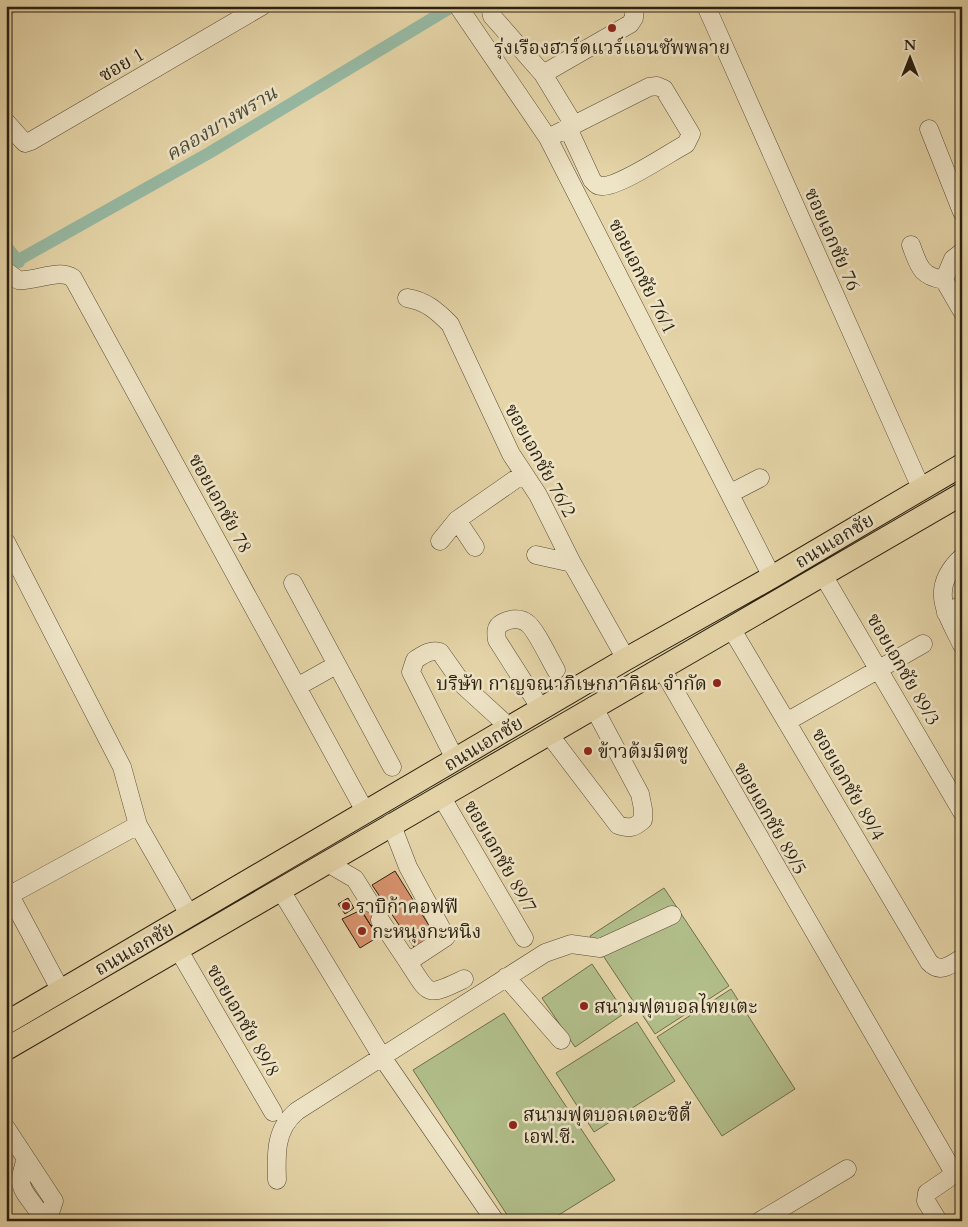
<svg xmlns="http://www.w3.org/2000/svg" width="968" height="1227" font-family="Cardo,'Noto Serif Thai',serif">
<rect width="100%" height="100%" fill="#e5d5a8"/>
<filter id="stains"><feTurbulence type="fractalNoise" baseFrequency=".004" numOctaves="4"/><feColorMatrix values="0 0 0 0 .2 0 0 0 0 .09 0 0 0 0 .02 0 0 0 .5 -.17"/></filter>
<radialGradient id="worn" r=".72"><stop offset=".6" stop-color="#630" stop-opacity="0"/><stop offset="1" stop-color="#630" stop-opacity=".3"/></radialGradient>
<path fill="#b1be8a" stroke="#6e6e4d" d="M664 888 729 986 655 1034 590 936Z
M592 964 625 1013 575 1047 542 998Z
M731 989 795 1089 722 1136 657 1037Z
M504 1013 615 1180 549 1221H511L413 1070Z
M637 1022 675 1081 594 1132 556 1073Z"/>
<g fill="none" stroke-linecap="round" stroke-linejoin="round">
<path stroke="#97b9a3" stroke-width="12" d="M6 246 19 262
M6 267 209 153 453 6"/>
</g>
<path fill="#d8926e" stroke="#2a1f10" d="M395 871 438 940 418 953 372 885Z
M379 896 390 914 371 926 361 910Z
M348 898 354 908 345 914 338 904Z
M361 910 378 937 360 948 342 919Z"/>
<g fill="none" stroke-linecap="round" stroke-linejoin="round">
<defs>
<path id="minor" d="M458 6 548 138 772 577
M490 6 492 16 543 74 574 125
M706 6 921 488
M6 7 7 6
M543 74 630 24 634 18V6
M6 122 22 140 25 143 31 141 262 6
M929 129 962 212
M548 138 649 87 657 86 664 89 691 134 686 144C669 153 618 188 601 186 596 186 595 183 592 180L568 128
M911 245C919 266 920 276 944 280
M962 252 953 259 944 280 962 311
M6 271 18 280C36 282 57 268 73 278L366 813
M407 298C426 301 437 311 450 324L511 454 538 495 572 563 626 659
M731 493 760 478
M457 520 475 547
M440 541 457 520 523 474
M6 542 122 767 138 825 190 916
M536 555 572 563
M962 557C929 588 945 611 962 645
M823 575 962 812
M293 583 392 767
M946 613 962 605
M731 628 929 962C940 974 950 965 962 958
M661 667 954 1173
M297 687 336 665
M541 709 497 640C496 633 495 627 502 623 509 619 520 617 527 623 535 628 550 660 556 670
M788 721 923 644
M548 733 618 825C630 829 634 828 643 820V809L640 794 593 706
M455 759 411 672 415 660C423 655 430 649 440 652L464 686 509 727
M441 796 524 938
M326 862 355 879 370 903
M6 888 61 991
M280 889 382 1057 495 1221
M10 895 138 825
M380 920 408 962 446 937 408 867 391 823
M178 949 273 1112
M408 962C430 996 426 997 464 979
M506 977 561 1040
M6 1128 54 1201 50 1213 38 1211C21 1187 16 1187 26 1159
M277 1180C276 1154 275 1129 297 1111L545 953 571 944 600 948 672 915
M760 1221 847 1169
M938 1221 926 1201 927 1193 962 1169"/>
<path id="major" d="M6 1023 626 659 772 577 962 465
M6 1049 962 494"/>
</defs>
<use href="#minor" stroke="#594c36" stroke-width="19"/>
<use href="#major" stroke="#2a1f10" stroke-width="24"/>
<use href="#minor" stroke="#eee4c6" stroke-width="18"/>
<use href="#major" stroke="#e5d5a8" stroke-width="22"/>
</g>
<g fill="#8f2418" stroke="#eee4c6" stroke-width="2">
<circle cx="612" cy="28" r="5"/>
<circle cx="717" cy="683" r="5"/>
<circle cx="588" cy="751" r="5"/>
<circle cx="346" cy="906" r="5"/>
<circle cx="362" cy="931" r="5"/>
<circle cx="584" cy="1006" r="5"/>
<circle cx="513" cy="1125" r="5"/>
</g>
<g text-anchor="middle" stroke-width="5" stroke-linejoin="round" paint-order="stroke">
<g font-size="19" fill="#2a1f10" stroke="#eee4c6" text-anchor="start">
<text x="612" y="54" text-anchor="middle">รุ่งเรืองฮาร์ดแวร์แอนซัพพลาย</text>
<text x="707" y="690" text-anchor="end">บริษัท กาญจณาภิเษกภาคิณ จำกัด</text>
<text x="598" y="758">ข้าวต้มมิตซู</text>
<text x="356" y="913">ราบิก้าคอฟฟี</text>
<text x="372" y="938">กะหนุงกะหนิง</text>
<text x="594" y="1013">สนามฟุตบอลไทยเตะ</text>
<text x="523" y="1121">สนามฟุตบอลเดอะซิตี้<tspan x="523" dy="22">เอฟ.ซี.</tspan></text>
</g>
<g font-size="19" fill="#2a1f10" stroke="#eee4c6">
<text transform="translate(121 64) rotate(-30)" y="7">ซอย 1</text>
<text transform="translate(833 239) rotate(66)" y="7">ซอยเอกชัย 76</text>
<text transform="translate(643 276) rotate(63)" y="7">ซอยเอกชัย 76/1</text>
<text transform="translate(541 460) rotate(61)" y="7">ซอยเอกชัย 76/2</text>
<text transform="translate(221 503) rotate(61)" y="7">ซอยเอกชัย 78</text>
<text transform="translate(834 540) rotate(-31)" y="7">ถนนเอกชัย</text>
<text transform="translate(904 669) rotate(60)" y="7">ซอยเอกชัย 89/3</text>
<text transform="translate(483 743) rotate(-31)" y="7">ถนนเอกชัย</text>
<text transform="translate(849 784) rotate(60)" y="7">ซอยเอกชัย 89/4</text>
<text transform="translate(771 818) rotate(60)" y="7">ซอยเอกชัย 89/5</text>
<text transform="translate(501 856) rotate(60)" y="7">ซอยเอกชัย 89/7</text>
<text transform="translate(134 948) rotate(-30)" y="7">ถนนเอกชัย</text>
<text transform="translate(244 1020) rotate(60)" y="7">ซอยเอกชัย 89/8</text>
</g>
<g font-size="20" font-style="italic" fill="#4b4d3c" stroke="#eee4c6">
<text transform="translate(221 123) rotate(-31)" y="7">คลองบางพราน</text>
</g>
</g>
<rect width="968" height="1227" fill="none" stroke="#e5d5a8" stroke-width="25"/>
<rect x="8" y="8" width="953" height="1212" fill="none" stroke="#2a1f10" stroke-width="2.5"/>
<rect x="12" y="12" width="943" height="1202" fill="none" stroke="#2a1f10"/>
<g transform="translate(910 58)" stroke="#eee4c6" stroke-width="4" paint-order="stroke">
<path d="M0-4L9 19L0 12L-9 19Z" fill="#2a1f10"/>
<text y="-8" font-size="14" font-weight="bold" text-anchor="middle" fill="#2a1f10">N</text>
</g>
<rect width="100%" height="100%" filter="url(#stains)"/>
<rect width="100%" height="100%" fill="url(#worn)"/>
</svg>
